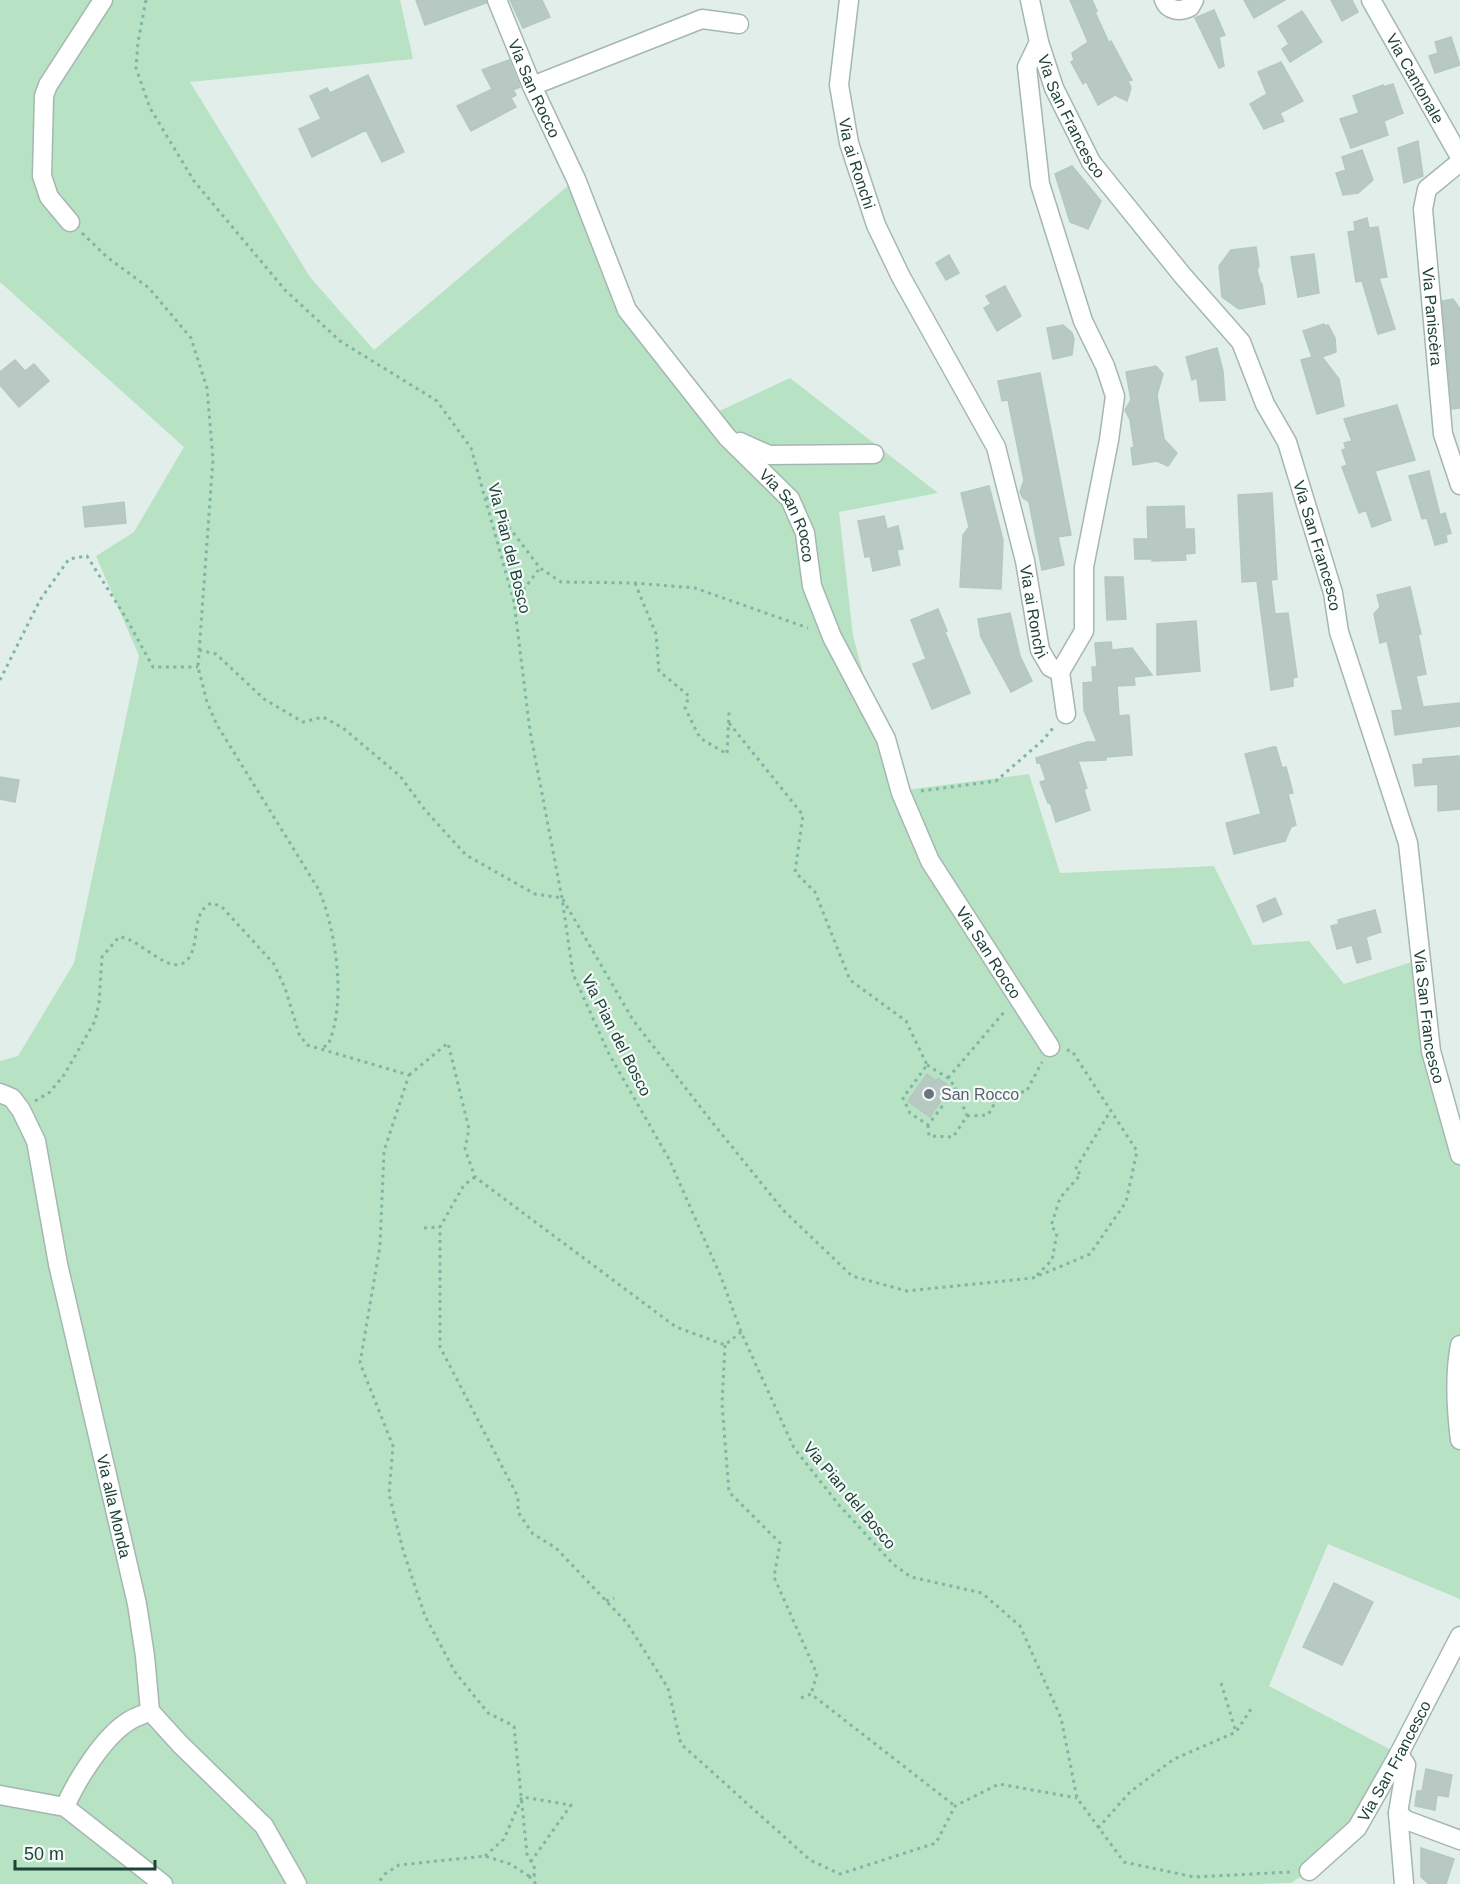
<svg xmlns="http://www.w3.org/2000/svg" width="1460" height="1884" font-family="Helvetica,sans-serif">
<rect width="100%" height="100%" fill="#e2eee9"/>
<path fill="#b8e2c4" d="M0 0H400L413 59 190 82 310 277 374 350 576 179 627 309 711 415 790 378 938 493 839 512 853 636 873 711 898 791 1029 774 1060 873 1214 866 1253 945 1309 941 1344 984 1421 959 1460 1155V1599L1328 1544 1269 1686 1399 1754 1357 1828 1309 1871 1291 1883 1254 1884H0V1061L18 1056 74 963 139 656 96 556 134 532 184 447 0 282Z"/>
<path fill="#b7c9c2" stroke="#b3c9c0" stroke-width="1.5" d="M416 0H486V3L425 25Z
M510 0H542L550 17 523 28Z
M1070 0H1092L1097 11 1095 12 1109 43 1111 41 1132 80 1128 81 1131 88 1127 101 1115 95 1098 105 1086 81 1083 84 1071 62 1074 60 1072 53 1088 42Z
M1244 0H1285L1254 18Z
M1331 0H1352L1358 12 1342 21Z
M1214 10 1225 35 1219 37 1224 66 1219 68 1195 18Z
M1302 11 1322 42 1290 62 1282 49 1289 44 1278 26Z
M1451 37 1460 65 1435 73 1429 56 1438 53 1435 42Z
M509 60 520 87 513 90 516 95 511 98 516 107 471 131 457 106 492 89 482 70Z
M1281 62 1303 101 1280 113 1284 121 1264 129 1250 104 1267 94 1258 72Z
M368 75 404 152 382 162 366 130 312 157 299 129 321 119 310 96 327 88 330 93Z
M1393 84 1403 113 1384 121 1388 135 1351 148 1340 119 1359 113 1353 96 1383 85V87Z
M1418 141 1423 176 1404 183 1398 148Z
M1362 150 1373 180 1358 193 1343 195 1336 173 1346 170 1342 157Z
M1072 166 1101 201 1088 229 1070 222 1055 174Z
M1367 218 1369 228 1378 227 1387 277 1379 278 1395 329 1378 334 1362 281 1356 282 1348 232 1355 231 1354 222Z
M1256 247 1259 266 1257 270 1260 282 1262 284 1265 304 1239 309 1222 297 1219 266 1231 250Z
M1314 254 1319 293 1298 297 1291 257Z
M949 255 959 273 946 280 936 263Z
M1005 286 1021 316 997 331 984 308 991 304 986 296Z
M1453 299 1460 309V408L1452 409 1442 301Z
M1324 324 1325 326 1328 325 1335 338 1336 352 1322 357 1339 379 1344 406 1317 414 1301 360 1312 357 1303 331Z
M1063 325 1072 333 1074 339 1072 355 1053 359 1047 328Z
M1217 348 1223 371 1225 400 1200 401 1197 378 1192 380 1186 357Z
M15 360 25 371 34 364 49 381 19 407 0 385V372Z
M1156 366 1163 374 1157 395 1164 439 1177 453 1168 466 1157 461 1133 465 1131 448 1134 447 1130 420 1125 410 1131 400 1126 372Z
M1040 373 1071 535 1058 537 1064 565 1042 570 1029 502 1023 498 1020 492 1024 480 1008 400 1002 401 998 381Z
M1397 405 1415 460 1375 471 1391 520 1372 527 1366 510 1359 513 1342 467 1347 465 1342 450 1346 449 1344 443 1352 441 1344 419Z
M1429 471 1440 515 1445 513 1451 533 1446 535 1447 542 1435 545 1427 518 1422 519 1409 476Z
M989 486 1003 540 1001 589 960 587 963 535 969 527 961 493Z
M1272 493 1277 579 1271 580 1275 614 1288 613 1297 677 1293 678V686L1271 690 1257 581 1242 582 1238 495Z
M124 502 126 523 85 527 83 507Z
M1184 506 1185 529H1194L1195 553 1185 554 1186 560 1152 561V559H1135L1134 539H1148L1147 507Z
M884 516 887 529 898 526 903 549 897 550 900 565 873 571 870 556 865 557 858 521Z
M1105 577H1123L1126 619 1107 620Z
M1410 587 1421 634H1418L1426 674 1416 676 1423 707 1460 703V726L1395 735 1392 711 1403 710 1387 641 1380 643 1374 614 1380 607 1377 595Z
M938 609 947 631 945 632 970 693 932 709 913 664 926 659 911 620Z
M1010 613 1020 656 1032 681 1011 692 981 637 978 619Z
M1196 621 1200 671 1157 675V624Z
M1111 642 1112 650 1132 648 1152 675 1134 677 1135 685 1117 686 1119 716 1129 715 1132 755 1106 757V760L1078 761 1087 788 1084 790 1090 810 1056 822 1050 802 1048 803 1040 782 1046 780 1040 763 1042 762 1037 763 1036 758 1087 742H1097L1084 710 1083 683 1093 682 1092 667H1097L1095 643Z
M1273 747H1276L1282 768 1286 767 1293 793 1288 794 1296 825 1291 827 1285 841 1234 854 1226 823 1261 814 1245 754Z
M1459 756 1460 809 1438 811V784L1415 786 1413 765 1423 764V759Z
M0 777 19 780 15 802 0 799Z
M1275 898 1282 914 1263 922 1257 906Z
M1375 910 1381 932 1366 937 1371 959 1357 963 1352 945 1337 949 1331 926 1339 924 1338 920Z
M927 1074 936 1081 938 1078 950 1087 930 1117 908 1101Z
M1334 1583 1373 1602 1342 1665 1303 1647Z
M1426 1769 1452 1775 1448 1797 1437 1795 1435 1810 1415 1806 1417 1791H1422Z
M1421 1848 1454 1859 1446 1884H1429L1421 1877Z"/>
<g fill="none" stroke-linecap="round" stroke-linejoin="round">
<defs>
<g id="minor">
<path id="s1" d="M497 0 532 86 576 179 627 310 727 437 790 499 805 533 812 586 832 637 886 739 901 793 930 861 1050 1047"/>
<path id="s2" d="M849 0 839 85 849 143 876 225 901 277 996 447 1025 561 1040 650 1050 667 1060 672 1084 631V567L1109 440 1115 396 1105 366 1083 321 1040 184 1027 67 1039 42"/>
<path id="s3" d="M1030 0 1039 42 1054 88 1091 162 1183 276 1241 342 1265 404 1287 442 1333 593 1339 632 1408 843 1431 1051 1460 1155"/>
<path d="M1164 0C1168 11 1180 12 1190 7L1194 0"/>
<path id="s4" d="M1371 0 1460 157"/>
<path d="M532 86 702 19 739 24"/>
<path id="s5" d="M1460 162 1427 189 1423 209 1443 434 1460 485"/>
<path d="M70 222 49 197 42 176 44 96 48 85 103 0"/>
<path d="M740 442 769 455 874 454"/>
<path d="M1060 672 1066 714"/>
<path id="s6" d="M0 1093 12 1098 21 1110 36 1141 58 1264 137 1604 145 1656 150 1711 180 1744 264 1826 297 1884"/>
<path d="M1460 1345C1454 1376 1456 1408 1460 1440"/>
<path d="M1399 1754 1406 1765 1398 1813 1404 1884"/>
<path d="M0 1795 65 1807 163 1884"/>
<path d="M65 1807C76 1781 104 1736 129 1721 135 1717 143 1715 150 1711"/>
<path d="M1398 1813 1406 1820 1460 1840"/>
<path id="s7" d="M1309 1871 1357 1828 1399 1754 1460 1636"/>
</g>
</defs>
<use href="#minor" stroke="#a4b7b1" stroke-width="21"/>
<path stroke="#7eb6a5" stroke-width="3" stroke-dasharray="3 4.5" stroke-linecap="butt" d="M146 0 138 42 136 68 150 108 194 181 285 290 340 341 437 401 471 448 514 602 530 731 562 898 573 974 609 1054 669 1159 721 1277 741 1332 794 1448 839 1505 893 1564 911 1577 982 1593 1020 1626 1061 1718 1077 1798 1124 1862 1194 1877 1291 1872
M82 233 107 257 149 288 191 338 207 388 213 459 198 667 207 702 217 725 319 890C336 931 347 1003 328 1045L321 1048
M486 497 540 568 561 582 635 583 695 588 808 628
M635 583 656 634 659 671 689 696 685 708 700 738 727 754 729 712
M514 602 540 568
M199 650 216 654 264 699 303 722 323 717 343 728 400 776 425 810 466 855 535 894 562 898 633 1020 712 1122 783 1210 852 1276 907 1291 1033 1278 1090 1254 1126 1202 1137 1151 1072 1051 1067 1050
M0 680 40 600 69 559 87 556 126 618 153 667H198
M729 723 803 815 795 872 815 892 850 980 906 1021 927 1065
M921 791 996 781 1042 741 1054 727
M927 1065 948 1078 956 1088 928 1125 910 1113 903 1098Z
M409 1075 448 1043 469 1129 465 1149 475 1177 676 1327 725 1345 741 1332
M948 1078 1005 1011
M35 1101 50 1092 64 1075 95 1021 99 1003 102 957 119 937C140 937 171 980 188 959 201 943 190 911 212 903L222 907 274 964 285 988 299 1034 307 1045 409 1075 384 1151 380 1246 360 1363 393 1446 389 1494 403 1550 425 1616 455 1672 488 1713 514 1726 527 1854 535 1869 534 1876H529L510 1864 485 1856 399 1865 385 1874 377 1884
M967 1116 988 1115 1001 1092H1026L1042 1062
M928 1125 929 1136 953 1137 967 1116 956 1088
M475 1177 464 1185 440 1227V1347L518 1497V1512L533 1534 556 1548 627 1623 668 1688 681 1744 810 1860 840 1874 936 1843 955 1806 999 1784 1077 1798
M424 1228 440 1227
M1037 1275 1052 1260 1057 1233 1051 1226 1060 1198 1081 1174 1075 1170 1111 1110
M725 1345 722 1404 729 1492 780 1543 774 1577 817 1674 811 1694
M606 1601 614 1598
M1221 1683 1236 1732
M801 1698 811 1694 955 1806
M1098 1828 1130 1792 1174 1759 1236 1732 1253 1706
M485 1856 504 1839 522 1797 571 1805 530 1863
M529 1876 536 1884"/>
<use href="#minor" stroke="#fff" stroke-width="18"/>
</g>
<circle fill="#6b7280" stroke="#f3faf7" stroke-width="2" cx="929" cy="1094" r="6"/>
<g text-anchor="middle" stroke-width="4.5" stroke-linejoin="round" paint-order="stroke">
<g font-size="16" fill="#1f4239" stroke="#f3faf7">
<text dy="6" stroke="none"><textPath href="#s4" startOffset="90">Via Cantonale</textPath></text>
<text dy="6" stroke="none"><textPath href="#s1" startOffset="96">Via San Rocco</textPath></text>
<text dy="6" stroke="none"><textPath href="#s3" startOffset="124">Via San Francesco</textPath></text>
<text dy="6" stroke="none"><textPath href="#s2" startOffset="166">Via ai Ronchi</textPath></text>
<text dy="6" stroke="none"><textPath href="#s5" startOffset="171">Via Paniscèra</textPath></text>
<text dy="6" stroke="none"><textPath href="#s1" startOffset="600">Via San Rocco</textPath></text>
<text dy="6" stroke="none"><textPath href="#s3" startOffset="627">Via San Francesco</textPath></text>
<text transform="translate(510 548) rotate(76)" y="6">Via Pian del Bosco</text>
<text dy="6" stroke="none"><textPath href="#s2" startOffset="652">Via ai Ronchi</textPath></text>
<text dy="6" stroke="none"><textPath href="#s1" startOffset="1086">Via San Rocco</textPath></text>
<text dy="6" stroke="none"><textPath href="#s3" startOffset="1113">Via San Francesco</textPath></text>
<text transform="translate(617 1035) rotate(63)" y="6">Via Pian del Bosco</text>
<text transform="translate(850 1495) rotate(50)" y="6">Via Pian del Bosco</text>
<text dy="6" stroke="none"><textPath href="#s6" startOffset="436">Via alla Monda</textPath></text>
<text dy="6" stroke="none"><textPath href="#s7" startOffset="141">Via San Francesco</textPath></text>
</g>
<g font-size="16" fill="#5b616d" stroke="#f3faf7" text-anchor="start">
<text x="941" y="1100">San Rocco</text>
</g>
</g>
<path d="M15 1860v9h140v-9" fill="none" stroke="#1f4239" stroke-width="3"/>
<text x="24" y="1860" font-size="18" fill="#1f4239" stroke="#f3faf7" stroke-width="4.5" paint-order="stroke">50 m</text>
</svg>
